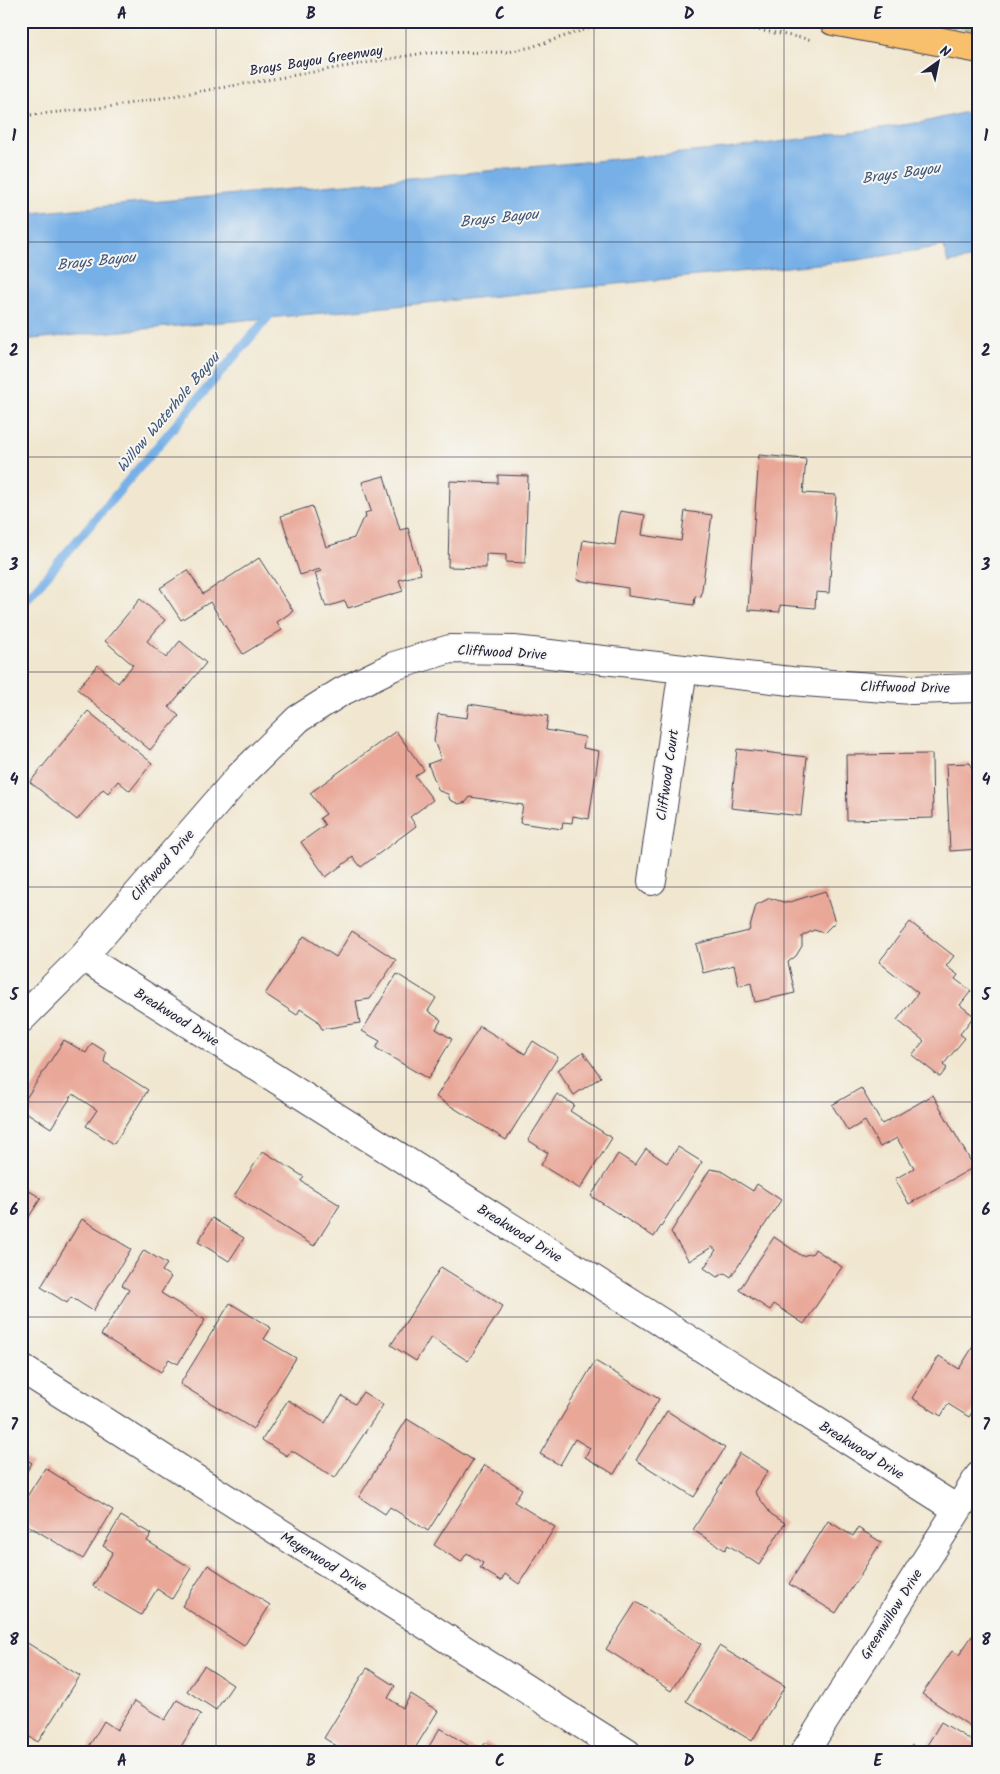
<svg xmlns="http://www.w3.org/2000/svg" width="1000" height="1774" font-family="Kalam,sans-serif">
<rect width="100%" height="100%" fill="#f6f6f2"/>
<filter id="ink" filterUnits="userSpaceOnUse"><feTurbulence type="fractalNoise" baseFrequency=".02" numOctaves="2"/><feDisplacementMap in="SourceGraphic" scale="10" xChannelSelector="R" yChannelSelector="G"/><feConvolveMatrix kernelMatrix="1 2 1 2 8 2 1 2 1" color-interpolation-filters="sRGB"/></filter>
<filter id="wash" filterUnits="userSpaceOnUse"><feTurbulence type="fractalNoise" baseFrequency=".0096" numOctaves="4" result="noise"/><feDisplacementMap in="SourceGraphic" scale="20" xChannelSelector="R" yChannelSelector="G"/><feGaussianBlur stdDeviation="1.12" result="paint"/><feColorMatrix in="noise" values="0 0 0 0 0 0 0 0 0 0 0 0 0 0 0 0 0 1.4 0 .05"/><feComposite in="paint" operator="in"/></filter>
<g filter="url(#wash)">
<rect width="100%" height="100%" fill="#f1e7d0"/>
<path fill="#9ecc7a" stroke="#60775a" d="M920 21H979V31Z"/>
<path fill="#77b0e7" stroke="#4c6991" d="M979 109V257L948 263 944 246 858 260 335 312 21 340V214L735 148 924 122Z"/>
<g fill="none" stroke-linecap="round" stroke-linejoin="round">
<path stroke="#77b0e7" stroke-width="9" d="M21 606 274 310"/>
</g>
<g id="blocks">
<path fill="#e9a798" d="M759 455 806 459 803 493 836 495 829 593 816 592 815 608 780 605V612L748 610Z
M498 475 528 476 525 563 506 562V555L486 554V568L448 567 450 481 498 483Z
M384 476 400 530 408 528 421 574 399 580 403 591 348 608 345 601 326 607 315 573 321 571 320 569 300 575 281 516 312 506 326 547 354 538 362 520 366 518 365 513 371 511 362 482Z
M620 511 645 515 642 535 681 541 685 511 712 515 701 597 695 596 694 605 628 596V588L577 580 583 540 615 545Z
M259 558 293 611 277 622 282 630 243 654 210 602 181 620 160 588 188 570 203 594Z
M140 599 165 620 147 641 166 658 180 641 206 663 169 707 179 716 150 750 77 689 98 665 118 683 133 665 105 641Z
M469 704 548 716 546 730 585 737 583 748 599 751 589 819 573 816 572 823 563 822 562 829 520 823 523 805 470 797 466 802 459 804 450 800 448 794 439 791 428 764 441 759 434 741 438 714 467 718Z
M88 711 152 763 130 791 118 781 108 793 103 789 77 820 30 782Z
M396 731 424 770 415 776 433 800 410 817 416 826 361 867 353 857 326 877 301 842 325 825 320 818 326 814 310 793Z
M737 749 807 757 801 816 731 808Z
M932 754 933 818 847 820 846 755Z
M970 763 972 769 979 770V849L950 851 946 764Z
M825 891 835 922 824 933 814 930 802 936V946L796 956 788 962 795 993 755 1002 751 983 739 986 734 965 703 973 696 944 749 931 756 905 770 898 787 903Z
M910 922 954 956 946 966 958 975 955 979 971 991 960 1005 974 1016 960 1034 965 1038 943 1065 947 1068 940 1077 912 1055 924 1041 897 1020 918 993 879 962Z
M352 931 396 960 370 999 356 1001 360 1023 322 1029 317 1020 300 1009 297 1015 265 994 304 936 336 957Z
M397 974 436 998 428 1011 441 1020 436 1029 452 1039 428 1079 376 1048 380 1041 362 1031Z
M480 1026 525 1054 533 1041 558 1057 506 1140 436 1097Z
M64 1040 86 1053 92 1043 106 1052 104 1062 148 1090 114 1144 86 1126 97 1110 73 1094 51 1128 21 1109V1106Z
M583 1052 601 1077 574 1095 557 1070Z
M861 1088 882 1124 933 1095 974 1167 909 1204 895 1179 914 1168 897 1138 880 1147 865 1121 848 1131 832 1105Z
M557 1094 574 1105 570 1111 612 1138 580 1189 541 1165 548 1153 528 1140Z
M678 1147 702 1162 654 1237 591 1196 618 1154 635 1165 646 1149 667 1163Z
M263 1151 304 1177 301 1181 340 1205 314 1246 234 1196Z
M710 1169 721 1171 753 1191 757 1184 781 1200 731 1277 725 1273 717 1277 704 1268 716 1250 712 1247 689 1261 671 1232Z
M21 1186 41 1198 21 1229Z
M212 1218 244 1238 229 1261 198 1242Z
M82 1219 131 1249 93 1311 71 1297 67 1303 41 1287Z
M774 1237 802 1256 813 1253 815 1249 842 1267 804 1324 774 1304 770 1310 739 1290Z
M144 1250 167 1264 162 1271 171 1277 161 1293 205 1320 178 1364 169 1359 161 1372 101 1335 129 1290 122 1285Z
M441 1267 503 1306 468 1361 431 1337 416 1361 391 1345Z
M230 1303 271 1328 264 1339 296 1358 253 1429 180 1384Z
M979 1337V1402L969 1417 948 1404 941 1416 912 1398 939 1356 959 1369Z
M595 1361 659 1399 614 1474 585 1457 590 1448 575 1439 560 1465 540 1454Z
M363 1392 383 1405 335 1478 291 1450 287 1456 262 1440 288 1400 325 1423 342 1396 355 1404Z
M667 1411 725 1448 694 1497 636 1460Z
M407 1419 473 1460 428 1531 390 1507 385 1514 359 1497Z
M740 1453 768 1471 755 1492 771 1514 785 1523 759 1565 728 1545 725 1550 693 1530Z
M21 1456 32 1463 21 1480Z
M485 1465 522 1489 514 1502 555 1527 519 1584 505 1574 501 1581 480 1568 483 1563 467 1553 461 1562 434 1545Z
M45 1468 113 1510 83 1559 21 1521V1506Z
M121 1516 151 1534 147 1541 191 1568 172 1599 157 1589 141 1615 93 1586 113 1552 103 1546Z
M828 1521 853 1536 858 1528 881 1542 836 1613 789 1584Z
M208 1565 270 1605 244 1646 182 1606Z
M636 1602 701 1644 671 1691 606 1649Z
M972 1636 979 1641V1732L922 1694 952 1651 959 1655Z
M21 1639 80 1676 38 1742 21 1732Z
M719 1646 785 1686 752 1741 686 1701Z
M204 1666 233 1685 216 1710 187 1691Z
M367 1668 395 1686 388 1698 403 1708 411 1694 438 1711 412 1753H348L324 1738Z
M177 1700 201 1714 177 1753H85L104 1721 117 1730 135 1701 165 1720Z
M941 1722 979 1745 975 1753H908L912 1745 923 1752Z
M440 1728 479 1752 486 1742 503 1753H425Z"/>
</g>
</g>
<g filter="url(#ink)">
<use href="#blocks" fill-opacity="0" stroke="#414051" stroke-width="1"/>
<g fill="none" stroke-linecap="round" stroke-linejoin="round">
<defs>
<path id="minor" d="M652 881 683 669
M83 957 957 1509
M21 1019 83 957 238 778 298 719 341 692 394 666 450 649 514 650 791 681 912 690 979 688
M21 1368 627 1753
M804 1753 979 1476"/>
<path id="major" d="M833 21 979 49"/>
</defs>
<use href="#minor" stroke="#414051" stroke-width="30"/>
<use href="#major" stroke="#414051" stroke-width="30"/>
<path stroke="#414051" stroke-width="3" stroke-dasharray="1 4" stroke-linecap="butt" d="M710 21 813 40
M21 116 115 106 424 53 508 52 531 47 612 21"/>
<use href="#minor" stroke="#fff" stroke-width="28"/>
<use href="#major" stroke="#f8bf6c" stroke-width="28"/>
</g>
</g>
<path fill="none" stroke="#22223b" stroke-width="1" stroke-opacity="0.55" d="M216 21V1753M406 21V1753M594 21V1753M784 21V1753M21 242H979M21 457H979M21 672H979M21 887H979M21 1102H979M21 1317H979M21 1532H979"/>
<g text-anchor="middle" stroke-width="4" stroke-linejoin="round" paint-order="stroke">
<g font-size="14" fill="#22223b" stroke="#f6f6f2">
<text transform="translate(316 60) rotate(-9)" y="5">Brays Bayou Greenway</text>
<text transform="translate(502 652) rotate(3)" y="5">Cliffwood Drive</text>
<text transform="translate(905 687) rotate(1)" y="5">Cliffwood Drive</text>
<text transform="translate(667 775) rotate(-82)" y="5">Cliffwood Court</text>
<text transform="translate(162 865) rotate(-49)" y="5">Cliffwood Drive</text>
<text transform="translate(177 1017) rotate(32)" y="5">Breakwood Drive</text>
<text transform="translate(520 1233) rotate(32)" y="5">Breakwood Drive</text>
<text transform="translate(862 1450) rotate(32)" y="5">Breakwood Drive</text>
<text transform="translate(324 1561) rotate(32)" y="5">Meyerwood Drive</text>
<text transform="translate(891 1614) rotate(-58)" y="5">Greenwillow Drive</text>
</g>
<g font-size="15" font-style="italic" fill="#405477" stroke="#f6f6f2">
<text transform="translate(901 173) rotate(-8)" y="5">Brays Bayou</text>
<text transform="translate(499 218) rotate(-6)" y="5">Brays Bayou</text>
<text transform="translate(96 261) rotate(-6)" y="5">Brays Bayou</text>
<text transform="translate(168 412) rotate(-50)" y="5">Willow Waterhole Bayou</text>
</g>
</g>
<rect width="1000" height="1774" fill="none" stroke="#f6f6f2" stroke-width="55"/>
<g transform="translate(938 62) rotate(33)" stroke="#f6f6f2" stroke-width="4" paint-order="stroke">
<path d="M0-4L9 19L0 12L-9 19Z" fill="#22223b"/>
<text y="-8" font-size="14" font-weight="bold" text-anchor="middle" fill="#22223b">N</text>
</g>
<rect x="28" y="28" width="944" height="1718" fill="none" stroke="#22223b" stroke-width="2"/>
<g font-size="16" text-anchor="middle" font-weight="bold" fill="#22223b">
<text x="122" y="19">A</text>
<text x="311" y="19">B</text>
<text x="500" y="19">C</text>
<text x="689" y="19">D</text>
<text x="878" y="19">E</text>
<text x="14" y="141">1</text>
<text x="986" y="141">1</text>
<text x="14" y="356">2</text>
<text x="986" y="356">2</text>
<text x="14" y="570">3</text>
<text x="986" y="570">3</text>
<text x="14" y="785">4</text>
<text x="986" y="785">4</text>
<text x="14" y="1000">5</text>
<text x="986" y="1000">5</text>
<text x="14" y="1215">6</text>
<text x="986" y="1215">6</text>
<text x="14" y="1430">7</text>
<text x="986" y="1430">7</text>
<text x="14" y="1645">8</text>
<text x="986" y="1645">8</text>
<text x="122" y="1766">A</text>
<text x="311" y="1766">B</text>
<text x="500" y="1766">C</text>
<text x="689" y="1766">D</text>
<text x="878" y="1766">E</text>
</g>
</svg>
